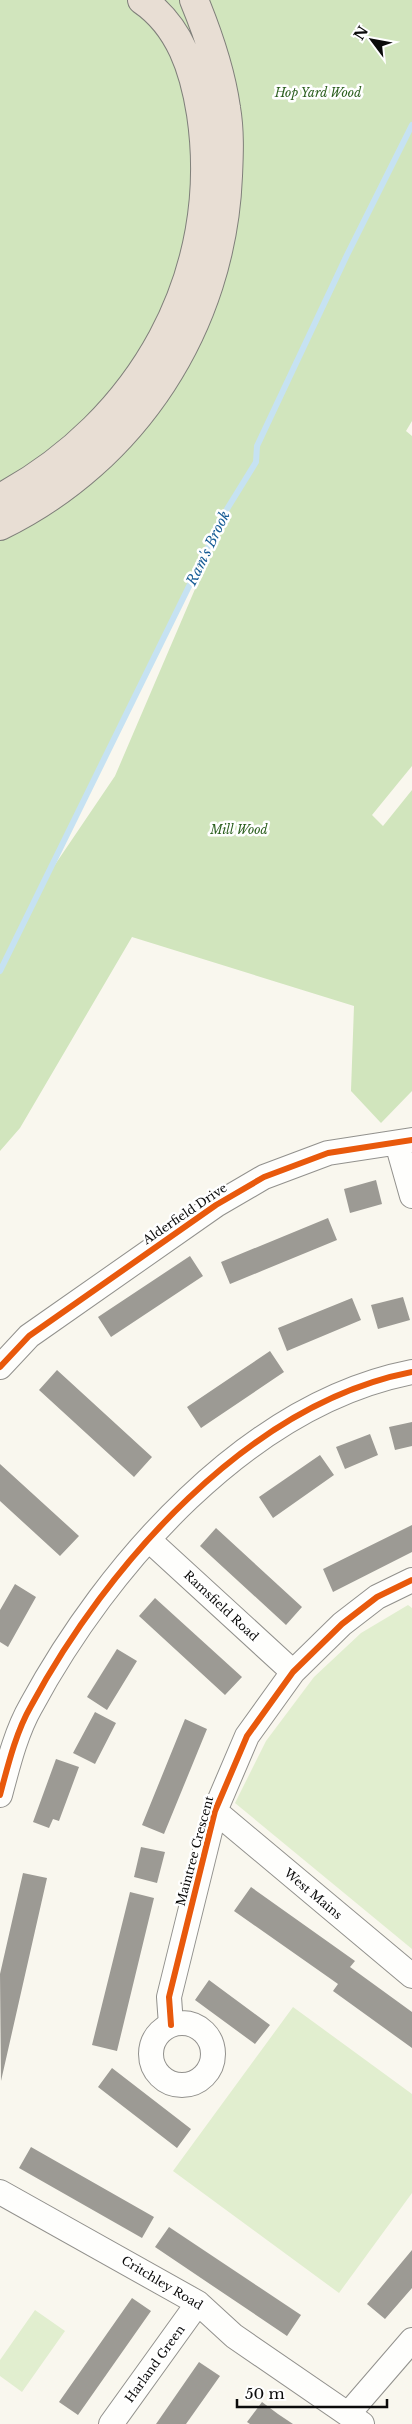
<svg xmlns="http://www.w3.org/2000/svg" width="412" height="2424" font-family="'Libre Baskerville',serif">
<rect width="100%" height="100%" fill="#f9f7ee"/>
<path fill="#e1eecf" d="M408 1605 412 1608V1949L235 1803 266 1741 314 1677 361 1633Z
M293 2007 412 2094V2193L339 2293 173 2171Z
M35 2310 65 2331 22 2392 0 2376V2360Z"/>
<path fill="#d1e5bd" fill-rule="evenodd" d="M0 0H412V421L406 431 412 436V766L372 815 383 826 412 790V1091L381 1123 351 1091 354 1006 132 937 20 1128 0 1151V526C185 435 278 216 203 22L176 36C183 50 192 66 196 81 202 105 203 131 204 156 209 303 128 429 0 498ZM234 498 115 776 48 875 227 509Z"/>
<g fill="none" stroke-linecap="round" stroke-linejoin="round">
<path stroke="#c6e2f2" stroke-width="6" d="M0 971 227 509 256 462 257 446 347 255 412 125"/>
</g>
<path fill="#9c9a94" d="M376 1180 382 1204 350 1213 344 1189Z
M328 1218 337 1240 230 1284 221 1262Z
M190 1256 203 1276 111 1337 98 1317Z
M403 1297 410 1320 378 1329 371 1305Z
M352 1298 361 1320 287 1351 278 1328Z
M270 1351 284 1372 201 1428 187 1407Z
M57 1370 152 1457 134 1477 39 1390Z
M412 1422V1446L395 1450 389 1427Z
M370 1434 378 1455 345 1469 336 1447Z
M320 1455 334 1475 273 1518 259 1497Z
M0 1464 79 1536 60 1556 0 1501Z
M412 1525V1552L333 1592 323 1569Z
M216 1528 302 1607 286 1625 200 1546Z
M15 1584 36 1597 8 1647 0 1642V1610Z
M155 1598 242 1677 225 1695 139 1616Z
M117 1649 137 1661 107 1710 87 1697Z
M95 1712 116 1723 95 1764 73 1753Z
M185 1719 207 1729 164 1834 142 1825Z
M56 1759 79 1767 59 1821 53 1819 49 1828 33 1822Z
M141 1847 165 1852 157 1883 134 1877Z
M23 1873 47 1878 1 2081 0 1974Z
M251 1887 355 1961 350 1967 412 2012V2048L333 1991 338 1984 234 1911Z
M130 1892 154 1898 117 2051 92 2045Z
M209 1980 270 2025 255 2044 195 2000Z
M112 2068 191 2129 177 2148 98 2087Z
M31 2147 154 2217 142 2238 19 2168Z
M169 2227 301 2315 287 2336 155 2247Z
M412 2250V2288L385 2319 367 2304Z
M132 2298 151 2311 78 2415 59 2402Z
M199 2362 220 2376 186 2424H156Z
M262 2402 278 2414 293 2424H250L247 2422Z"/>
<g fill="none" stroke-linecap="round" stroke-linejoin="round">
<defs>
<path id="minor" d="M397 1143 412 1196
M0 1367 29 1336 216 1205 264 1177 328 1153 412 1140
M149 1540 293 1672
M0 1795C8 1765 16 1732 31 1706 107 1565 248 1404 412 1372
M215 1811 412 1976
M151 2054a31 31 0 1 1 62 0a31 31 0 1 1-62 0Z
M171 2025 169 1997 215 1811 247 1736 293 1672 342 1624 377 1597 412 1580
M0 2192 198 2303 234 2336 362 2424
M349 2413 412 2340
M111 2424 198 2303"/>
<path id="highway" d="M0 498C141 422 225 275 201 114 194 70 180 26 142 0
M0 526C135 460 222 326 228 176 229 154 230 131 226 108 221 72 208 34 194 0"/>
</defs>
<use href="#minor" stroke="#92918d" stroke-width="26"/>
<use href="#highway" stroke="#7f7f7a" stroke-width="30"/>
<use href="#minor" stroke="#fefefc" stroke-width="24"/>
<use href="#highway" stroke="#e8ded4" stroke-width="28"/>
<defs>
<path id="cycleway" d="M0 1367 29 1336 216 1205 264 1177 328 1153 412 1140
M0 1795C8 1765 16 1732 31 1706 107 1565 248 1404 412 1372
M171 2025 169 1997 215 1811 247 1736 293 1672 342 1624 377 1597 412 1580"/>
</defs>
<use href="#cycleway" stroke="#fff" stroke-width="9"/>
<use href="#cycleway" stroke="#e8590c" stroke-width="6"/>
</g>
<g text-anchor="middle" stroke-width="5" stroke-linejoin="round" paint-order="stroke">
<g font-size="12" font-style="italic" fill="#2b5f1e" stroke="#fff">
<text x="318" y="97">Hop Yard Wood</text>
<text x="239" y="834">Mill Wood</text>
</g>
<g font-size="12" fill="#0b0b0b" stroke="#fff">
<text transform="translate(185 1214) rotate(-34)" y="4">Alderfield Drive</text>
<text transform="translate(221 1606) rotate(43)" y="4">Ramsfield Road</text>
<text transform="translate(195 1851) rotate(-75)" y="4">Maintree Crescent</text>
<text transform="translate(313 1894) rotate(40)" y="4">West Mains</text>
<text transform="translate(162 2283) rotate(31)" y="4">Critchley Road</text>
<text transform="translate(155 2364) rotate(-54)" y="4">Harland Green</text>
</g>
<g font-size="14" font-style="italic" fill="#195e97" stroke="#fff">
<text transform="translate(208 548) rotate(-64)" y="5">Ram's Brook</text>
</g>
</g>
<g transform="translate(372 40) rotate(302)" stroke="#ffffff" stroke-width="4" paint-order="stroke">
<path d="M0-4L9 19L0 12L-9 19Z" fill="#0b0b0b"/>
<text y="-8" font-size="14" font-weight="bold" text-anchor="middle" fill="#0b0b0b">N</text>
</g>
<path d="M237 2399v8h150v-8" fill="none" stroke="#0b0b0b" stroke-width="2.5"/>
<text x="245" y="2399" font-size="15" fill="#0b0b0b" stroke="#ffffff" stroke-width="4" paint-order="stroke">50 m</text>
</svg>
